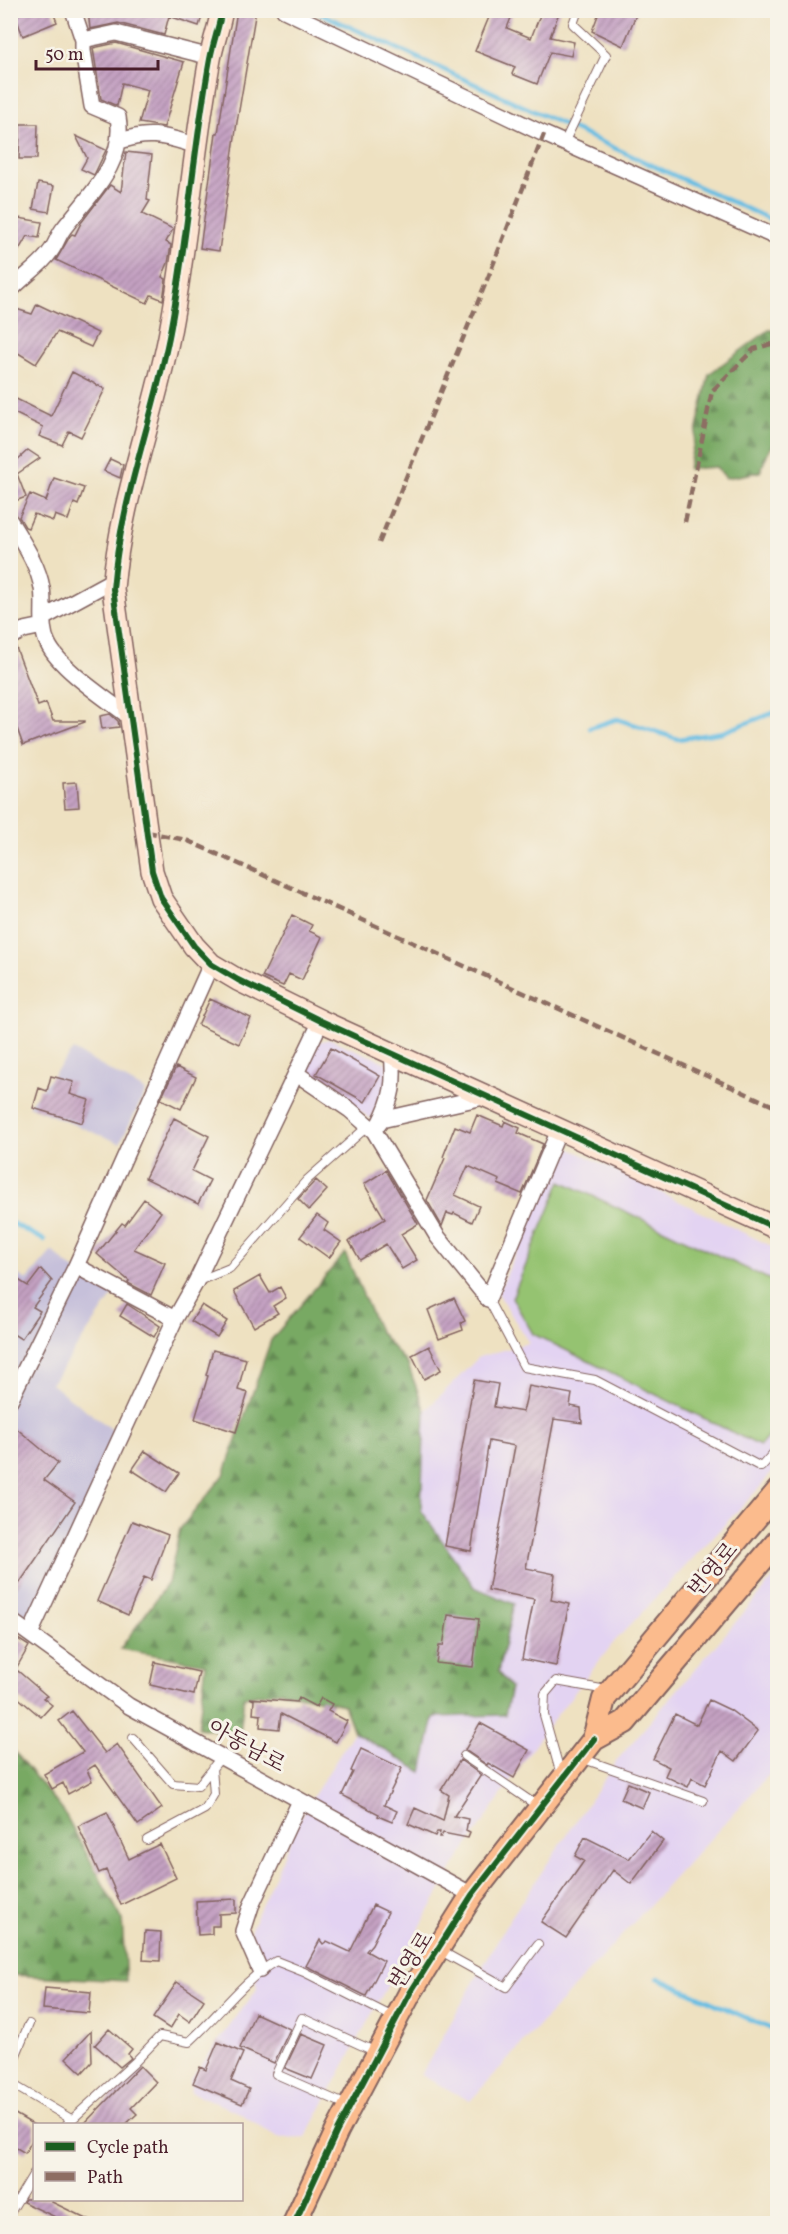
<svg xmlns="http://www.w3.org/2000/svg" width="788" height="2234" font-family="Vollkorn,'Noto Serif KR',serif">
<defs>
<pattern id="forest-firs" width="22" height="20" patternUnits="userSpaceOnUse" patternTransform="scale(1.5)"><rect width="22" height="20" fill="#78a963"/><path d="M5 1l3.5 6h-7zM16 11l3.5 6h-7z" fill="#648952"/></pattern>
<pattern id="building-hatch" width="6" height="6" patternUnits="userSpaceOnUse" patternTransform="scale(1.5)"><rect width="6" height="6" fill="#c5a2c3"/><path d="M-1 1l2-2M0 6l6-6M5 7l2-2" fill="none" stroke="#a2839f"/></pattern>
</defs>
<rect width="100%" height="100%" fill="#f7f3e8"/>
<filter id="ink" filterUnits="userSpaceOnUse"><feTurbulence type="fractalNoise" baseFrequency=".0167" numOctaves="2"/><feDisplacementMap in="SourceGraphic" scale="12" xChannelSelector="R" yChannelSelector="G"/><feConvolveMatrix kernelMatrix="1 2 1 2 8 2 1 2 1" color-interpolation-filters="sRGB"/></filter>
<filter id="wash" filterUnits="userSpaceOnUse"><feTurbulence type="fractalNoise" baseFrequency=".008" numOctaves="4" result="noise"/><feDisplacementMap in="SourceGraphic" scale="24" xChannelSelector="R" yChannelSelector="G"/><feGaussianBlur stdDeviation="1.35" result="paint"/><feColorMatrix in="noise" values="0 0 0 0 0 0 0 0 0 0 0 0 0 0 0 0 0 1.4 0 .05"/><feComposite in="paint" operator="in"/></filter>
<g filter="url(#wash)">
<rect width="100%" height="100%" fill="#eee1c1"/>
<path fill="#e3d3f2" d="M330 1039 387 1063 388 1084 371 1119 305 1073 318 1042Z
M565 1146 777 1249V1465L761 1486 614 1642 542 1734 454 1866 370 2017 306 2137 277 2138 240 2113 191 2092 190 2080 257 1989 251 1929 301 1816 354 1732 422 1771 434 1717 498 1672 514 1604 474 1587 421 1510 425 1411 479 1357 529 1343 498 1293Z
M777 1574V1766L470 2101 421 2075 508 1922 618 1759Z"/>
<path fill="#c6c0da" d="M73 1050 146 1091 120 1143 28 1106Z
M52 1251 69 1266 114 1294 51 1384 117 1433 34 1628 11 1610 10 1384 14 1377 10 1374V1273L12 1271 27 1280Z"/>
<path fill="#95c371" stroke="#70714e" stroke-width="1.5" d="M561 1181 777 1283V1426L760 1446 533 1334 512 1298Z"/>
<path fill="url(#forest-firs)" stroke="#616447" stroke-width="1.5" d="M769 330 777 331V440L768 452 760 472 726 478 716 467 688 469 709 374Z
M345 1253 379 1331 408 1365 425 1411 421 1510 474 1587 514 1604 498 1672 511 1688 505 1715 434 1717 422 1772 354 1732 344 1705 281 1691 244 1697 240 1733 198 1728 206 1664 120 1649 168 1583 180 1529 224 1475 271 1340Z
M14 1751 64 1812 122 1919 126 1981 11 1975 10 1756Z"/>
<g fill="none" stroke-linecap="round" stroke-linejoin="round">
<path stroke="#66bde3" stroke-width="4.5" d="M313 10 778 223
M590 728 617 719 678 739 723 732 778 711
M10 1222 44 1240
M658 1978 778 2032"/>
</g>
<g id="blocks">
<path fill="url(#building-hatch)" d="M28 10H52L57 22 23 36 15 15Z
M88 10H204L199 26 169 16 164 35 118 23 90 29Z
M237 10H256L237 122 219 251 200 248 216 133H218Z
M492 10H514L507 28 531 38 542 10H560L550 37 574 42 571 56 550 52 537 84 512 74 515 67 475 51Z
M600 10H638L623 46 592 31Z
M116 43 184 62 164 127 139 123 148 90 122 83 117 106 101 99 93 48Z
M20 124H38L37 159H19Z
M76 136 106 150 94 175 81 169 87 158Z
M126 152 152 155 147 200 150 201 142 214 173 229 166 242 171 245 168 263 162 277 166 279 163 300 151 295 147 303 56 260 70 236 72 234 75 235 81 223 110 185 121 192Z
M38 183 54 186 49 212 33 209Z
M13 217 42 222 39 238 27 236 10 265V232Z
M37 304 98 333 91 347 57 332 36 364 10 348V307L32 314Z
M72 372 105 389 81 437 69 431 62 445 39 436 43 427 10 411V396L51 416Z
M28 450 40 458 17 474 26 497 10 503V460L13 464Z
M110 459 123 465 120 478 104 471Z
M54 478 84 488 78 505 74 503 68 520 55 515 53 521 34 514 28 528 25 527 19 517 30 494 46 501Z
M15 645 38 706 46 703 53 721H85V722L23 745 10 709V647Z
M110 714 118 721 119 727 102 729 100 716Z
M77 782 79 807 65 808 63 783Z
M292 915 312 925 309 931 322 937 302 980 289 974 283 986 262 977Z
M210 999 251 1018 239 1044 198 1025Z
M331 1048 380 1076 365 1102 316 1074Z
M176 1067 196 1077 181 1109 161 1099Z
M51 1076 74 1082 70 1094 89 1100 82 1123 33 1108 39 1088 47 1091Z
M477 1115 503 1126 505 1121 520 1128 518 1133 543 1144 522 1194 498 1184 500 1180 468 1166 455 1195 479 1206 472 1222 454 1213 453 1215 447 1213 442 1226 427 1200 445 1158 443 1157 455 1126 470 1132Z
M174 1118 209 1136 192 1171 210 1180 198 1204 145 1178Z
M386 1170 418 1224 401 1234 417 1260 402 1269 386 1244 360 1260 349 1241 385 1219 364 1184Z
M316 1180 327 1190 309 1210 298 1199Z
M144 1199 161 1212 134 1249 165 1263 151 1295 128 1283 129 1281 97 1254 122 1223 125 1225Z
M317 1215 328 1223 324 1230 341 1242 329 1258 300 1237Z
M41 1269 52 1281 33 1307 40 1311 21 1339 10 1332V1289L17 1279 28 1286Z
M260 1276 270 1293 280 1287 286 1298 273 1306 278 1313 254 1327 234 1291Z
M454 1298 465 1321 461 1323 463 1330 439 1339 428 1310Z
M127 1304 160 1326 154 1337 120 1316Z
M202 1305 227 1321 217 1337 191 1321Z
M429 1346 441 1370 424 1379 412 1355Z
M213 1350 246 1359 238 1390 248 1393 236 1432 195 1419 208 1376 206 1375Z
M474 1380 498 1384 494 1407 523 1412 529 1386 572 1394 570 1406 581 1408 582 1423 554 1419 526 1568 555 1574 551 1600 569 1604 556 1666 522 1659 534 1599 488 1590 515 1446 489 1441 471 1551 445 1546Z
M16 1428 58 1463 44 1480 75 1502 10 1597V1435Z
M145 1451 179 1473 166 1492 132 1470Z
M132 1521 168 1535 151 1580 144 1577 128 1615 97 1601Z
M448 1615 479 1619 473 1667 436 1663 439 1646H443Z
M10 1634 29 1646 10 1679Z
M155 1662 199 1672 194 1695 150 1685Z
M18 1671 47 1696 43 1698 52 1705 41 1717 10 1691V1681Z
M250 1698 297 1702 299 1698 316 1707 321 1698 332 1704 328 1711 347 1721 336 1742 281 1714 279 1729 260 1727 261 1715 253 1714 254 1700Z
M709 1700 730 1710 758 1731 736 1761 722 1751 705 1785 692 1778 688 1787 665 1776 669 1767 653 1759 675 1714 697 1725Z
M72 1711 105 1753 117 1744 162 1808 138 1825 95 1765 87 1770 92 1781 68 1794 63 1783 52 1789 44 1774 83 1752 59 1721Z
M480 1723 529 1750 514 1778 488 1763 487 1765 465 1750Z
M361 1749 402 1768 384 1805 397 1811 392 1822 378 1816 379 1814 342 1795 353 1772 351 1771Z
M460 1760 481 1775 454 1816 468 1819 466 1831 470 1833 468 1838 443 1833 441 1837H439L440 1832H437L435 1836 408 1824 415 1808 443 1821 449 1795 441 1790Z
M628 1783 649 1792 642 1808 621 1799Z
M107 1812 129 1859 160 1844 176 1878 121 1905 106 1870 99 1873 78 1826Z
M651 1831 663 1841 631 1884 613 1870 566 1938 541 1922 584 1861 575 1856 585 1837 629 1859Z
M236 1899V1913L219 1914V1926H212V1934L198 1935 196 1901Z
M373 1905 388 1912 372 1944 366 1951 384 1961 366 1996 306 1966 320 1940 323 1944 327 1941 350 1952Z
M145 1931 161 1932 160 1961 143 1960Z
M177 1982 204 2000 190 2022 179 2014 170 2029 153 2018Z
M45 1988 91 1992 89 2013 43 2009Z
M255 2013 290 2029 274 2063 240 2048Z
M109 2029 132 2049 128 2054 131 2058 120 2067 95 2045Z
M91 2031 92 2062 82 2073 66 2058Z
M301 2034 327 2045 312 2079 285 2068Z
M218 2042 243 2053 231 2081 249 2089 242 2104 193 2083 200 2067 206 2070Z
M140 2066 156 2082 131 2108 137 2114 126 2124H84Z
M10 2111 34 2125V2137L25 2153 10 2144Z
M25 2199H53L52 2202 95 2223H68L23 2202Z"/>
</g>
</g>
<g filter="url(#ink)">
<use href="#blocks" fill-opacity="0" stroke="#836360" stroke-width="1.5"/>
<g fill="none" stroke-linecap="round" stroke-linejoin="round">
<defs>
<path id="lane" d="M564 143 606 55 573 24 578 10
M198 1281 230 1268 307 1180 368 1126
M488 1299 524 1367 595 1380 761 1467 778 1448
M133 1738 173 1784 198 1786 222 1756
M464 1756 539 1807
M581 1758 703 1801
M561 1775 544 1715 545 1694 556 1681 607 1690
M147 1840 205 1809 214 1794 212 1768
M439 1950 506 1987 538 1944
M10 2069 29 2024
M10 2083 71 2119
M349 2106 276 2074 302 2018 376 2052
M67 2124 134 2063 160 2036 189 2042C218 2016 243 1980 276 1961L304 1972 395 2018
M10 2213 34 2173"/>
<path id="street" d="M284 10 544 134 778 238
M83 40 116 33 211 57
M120 141C152 130 166 137 198 146
M10 291C22 277 40 267 50 252 56 245 58 235 64 228 90 194 126 163 118 117L92 106 83 51V40L73 10
M10 521C23 543 38 564 42 588 45 606 39 627 48 644 60 669 108 700 131 718
M43 618 113 580
M10 637 24 630 43 626
M297 1074 350 1110 374 1131 437 1236 488 1299 560 1128
M381 1120 488 1096
M379 1124C393 1098 395 1082 392 1052
M76 1266 175 1319
M10 1400 76 1266 211 964
M10 1620 129 1706 472 1895
M30 1634 175 1319 196 1282 321 1021
M260 1970 243 1931 251 1906 300 1801"/>
<path id="secondary" d="M222 10C219 27 213 43 210 59 193 151 187 245 169 337 152 422 120 503 113 589L152 871 161 898 194 946 211 964 238 980 321 1021 778 1229"/>
<path id="primary" d="M594 1739 625 1722 778 1541
M294 2224 337 2131 410 1993 472 1895 594 1739 604 1699 778 1491"/>
</defs>
<use href="#lane" stroke="#836360" stroke-width="10"/>
<use href="#street" stroke="#836360" stroke-width="18"/>
<use href="#secondary" stroke="#836360" stroke-width="24"/>
<use href="#primary" stroke="#836360" stroke-width="26"/>
<use href="#lane" stroke="#fff" stroke-width="8"/>
<use href="#street" stroke="#fff" stroke-width="15"/>
<use href="#secondary" stroke="#fde4d1" stroke-width="21"/>
<use href="#primary" stroke="#fbbb8d" stroke-width="22"/>
<path stroke="#8d6e63" stroke-width="4.5" stroke-dasharray="9 4.5" stroke-linecap="butt" d="M685 522 712 391 754 349 778 342
M379 543 489 275 544 134
M147 832 186 840 778 1108"/>
<defs>
<path id="cycleway" d="M222 10C219 27 213 43 210 59 193 151 187 245 169 337 152 422 120 503 113 589L152 871 161 898 194 946 211 964 238 980 321 1021 778 1229
M294 2224 337 2131 410 1993 472 1895 594 1739"/>
</defs>
<use href="#cycleway" stroke="#f7f3e8" stroke-width="10"/>
<use href="#cycleway" stroke="#1b5e20" stroke-width="6"/>
</g>
</g>
<g text-anchor="middle" stroke-width="6" stroke-linejoin="round" paint-order="stroke">
<g font-size="22" fill="#4a1f2b" stroke="#f7f3e8">
<text transform="translate(712 1569) rotate(-50)" y="8">번영로</text>
<text transform="translate(247 1745) rotate(29)" y="8">아동남로</text>
<text transform="translate(410 1960) rotate(-58)" y="8">번영로</text>
</g>
</g>
<rect width="788" height="2234" fill="none" stroke="#f7f3e8" stroke-width="36"/>
<rect x="33" y="2123" width="210" height="78" fill="#f7f3e8" stroke="#b29e9c" stroke-width="1.5"/>
<rect x="45" y="2142" width="30" height="9" fill="#1b5e20" stroke="#b29e9c" stroke-width="1.5"/>
<text x="87" y="2153" font-size="18" fill="#4a1f2b">Cycle path</text>
<rect x="45" y="2172" width="30" height="9" fill="#8d6e63" stroke="#b29e9c" stroke-width="1.5"/>
<text x="87" y="2183" font-size="18" fill="#4a1f2b">Path</text>
<path d="M36 60v9h122v-9" fill="none" stroke="#4a1f2b" stroke-width="3"/>
<text x="45" y="60" font-size="18" fill="#4a1f2b" stroke="#f7f3e8" stroke-width="4.5" paint-order="stroke">50 m</text>
</svg>
